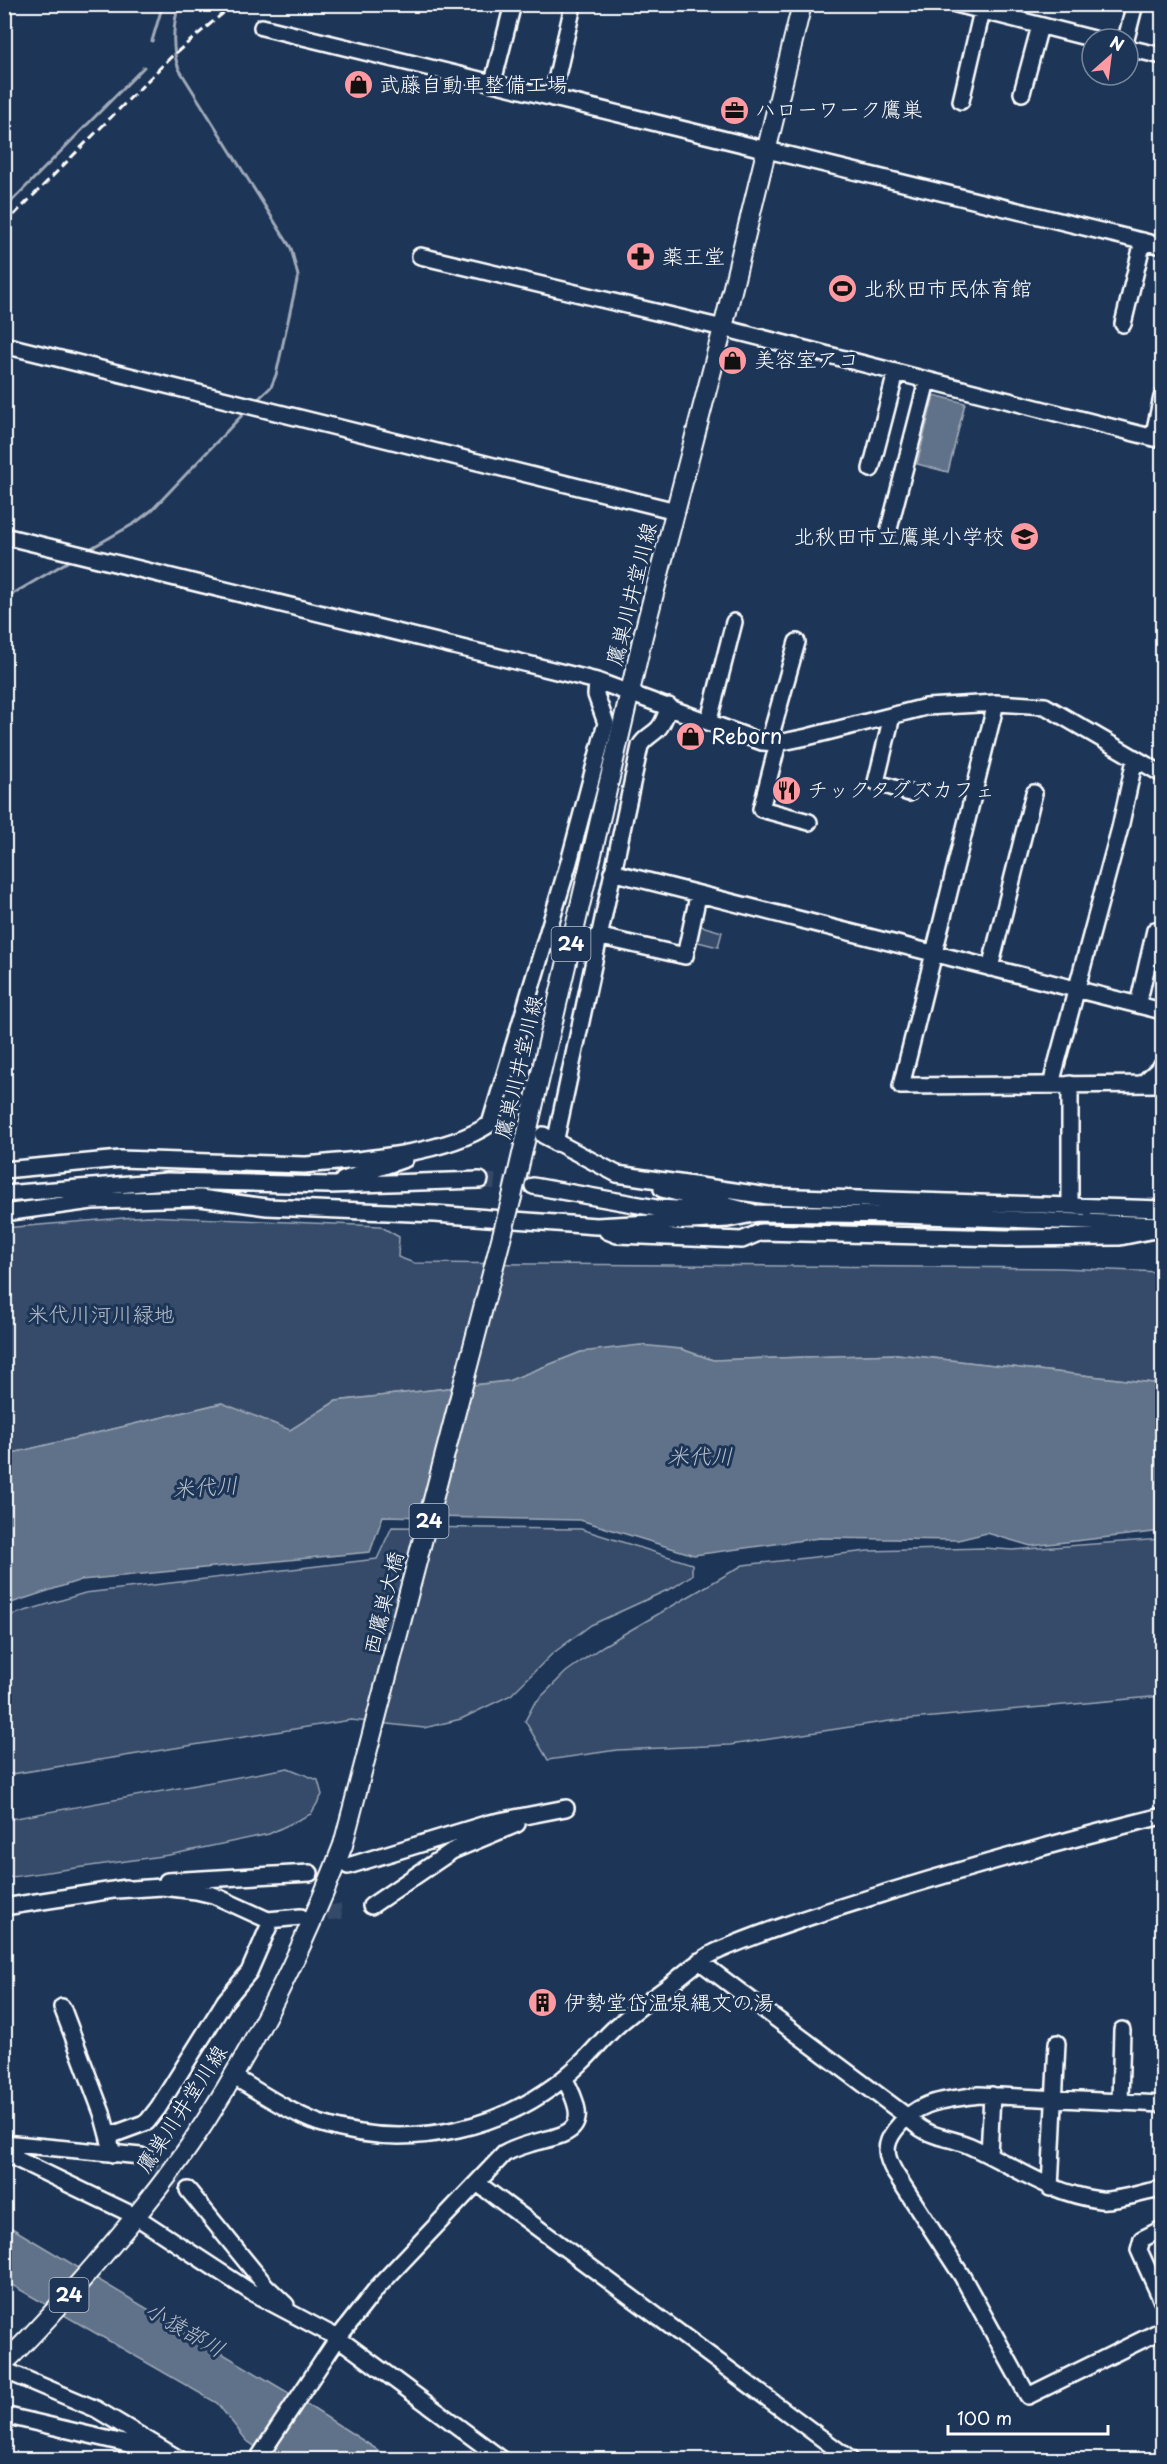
<svg xmlns="http://www.w3.org/2000/svg" width="1167" height="2464" font-family="'Playpen Sans','Klee One',sans-serif">
<rect width="100%" height="100%" fill="#1d3557"/>
<filter id="ink" filterUnits="userSpaceOnUse"><feTurbulence type="fractalNoise" baseFrequency=".0167" numOctaves="2"/><feDisplacementMap in="SourceGraphic" scale="12" xChannelSelector="R" yChannelSelector="G"/><feConvolveMatrix kernelMatrix="1 2 1 2 8 2 1 2 1" color-interpolation-filters="sRGB"/></filter>
<g filter="url(#ink)">
<path fill="#364b69" stroke="#9aa5b4" stroke-width="1.5" d="M698 925 722 932 718 947 694 941Z
M147 1216 380 1226 399 1237 398 1257 414 1263 1059 1268 1162 1272V1384L897 1354 713 1360 681 1349 581 1352 508 1381 336 1401 290 1431 221 1403 5 1455 4 1228Z
M392 1527 581 1529 692 1564V1575L674 1587 591 1625 552 1654 511 1695 461 1719 424 1728 351 1720 5 1775V1617L85 1593 377 1559Z
M1162 1539V1696L890 1721 730 1745 617 1750 548 1760 525 1721 534 1704 566 1672 603 1646 743 1565 868 1551 984 1548 1012 1550Z
M288 1768 318 1780 322 1795 311 1814 269 1834 169 1855 5 1878V1820Z"/>
<path fill="#617289" stroke="#a0aab8" stroke-width="1.5" d="M934 395 965 403 948 472 917 464Z
M640 1345 681 1349 713 1360 897 1354 1162 1384V1531L1031 1546 987 1533 958 1540 819 1538 694 1555 580 1520 383 1516 370 1552 81 1580 5 1605 4 1455 222 1403 290 1430 336 1401 508 1381 581 1352Z
M5 2224 287 2392 392 2459H273L247 2441 217 2403 5 2281Z"/>
<g fill="none" stroke-linecap="round" stroke-linejoin="round">
<path stroke="#a0aab8" stroke-width="3" d="M179 4C173 24 171 49 179 69L291 248 298 276 276 375 271 387 255 402
M152 41 163 4
M4 209 144 67
M88 550 135 523 152 510 246 411
M4 599 74 558"/>
<path stroke="#344968" stroke-width="15" stroke-dasharray="15 8" stroke-linecap="butt" d="M505 1128 537 1134
M480 1180 533 1186
M304 1916 344 1911
M149 2160 188 2190"/>
<defs>
<path id="minor" d="M956 4 1094 39
M262 27 1162 246
M1126 39 1135 4
M1128 48 1162 56
M493 82 513 4
M1022 93 1040 26
M552 98 572 10
M961 101 982 11
M420 256 723 328 1162 440
M1123 324 1143 241
M4 345 676 511
M1153 438 1162 397
M871 469 896 373
M889 529 927 381
M4 536 597 681 762 742 778 743 807 737 926 707 996 703 1045 706 1162 774
M996 703 901 1086 1162 1084
M892 716 876 782 909 793
M709 720 734 622
M769 742 797 642
M778 743 761 809 809 822
M612 872 1162 1011
M597 936 685 956 698 896
M990 968 1034 793
M1138 1005 1155 930
M1143 1083 1162 1066
M1051 1084 1120 828 1135 759
M543 1135 617 1174 768 1196 1162 1209
M555 1143 640 746C645 737 651 736 658 729 664 723 666 714 669 706
M4 1170 120 1159 304 1165C360 1160 443 1155 490 1124L569 862 606 723 596 695 597 681
M343 1180 405 1159
M533 1186 656 1208 720 1211
M662 1189 752 1212
M4 1194 167 1181 329 1185 480 1180
M1070 1205V1084
M4 1213 92 1201 200 1198 267 1207 435 1214 596 1226 728 1219 758 1213
M750 1213 899 1215 1162 1225
M607 1231 617 1235 742 1240 761 1232 1006 1238 1120 1237 1155 1230
M348 1866 489 1823 566 1808
M167 1881 310 1873
M371 1906 452 1851 517 1824
M4 1907 126 1888
M268 1920 301 1917
M699 1961 905 2115C929 2140 942 2134 970 2146 1015 2166 1048 2193 1100 2200 1115 2202 1146 2191 1162 2189
M62 2007 102 2113 113 2154
M234 2077C261 2093 289 2112 319 2123 410 2153 513 2129 581 2063 594 2051 604 2037 617 2026 634 2011 652 1998 670 1985 686 1972 701 1958 720 1950 777 1926 837 1908 895 1890 984 1863 1073 1838 1162 1816
M1120 2102 1122 2030
M1162 2104 979 2095C944 2100 917 2100 895 2130 883 2146 886 2157 895 2173L962 2276 1028 2396 1162 2330
M109 2136 147 2122 158 2108 225 2001 249 1972 269 1926 268 1920 213 1895 196 1891 162 1887 117 1890
M4 2143 141 2156 149 2160
M4 2153 135 2216 251 2292 338 2338 503 2460
M989 2155 992 2095
M477 2183 851 2460
M1050 2188 1057 2043
M188 2190 266 2286 286 2305
M1162 2229 1142 2239 1139 2250 1162 2301
M4 2370 96 2409 181 2460
M4 2415 128 2444 155 2460
M257 2460 338 2338 377 2288 504 2154C545 2130 604 2149 564 2078"/>
<path id="major" d="M512 1197 643 636 723 328 802 4
M4 2363C36 2333 65 2299 94 2266 127 2227 161 2187 190 2145 253 2051 303 1950 343 1845"/>
</defs>
<use href="#minor" stroke="#fff" stroke-width="20"/>
<use href="#major" stroke="#fff" stroke-width="22"/>
<use href="#minor" stroke="#1d3557" stroke-width="15"/>
<use href="#major" stroke="#1d3557" stroke-width="18"/>
<path stroke="#fff" stroke-width="3" stroke-dasharray="9 4.5" stroke-linecap="butt" d="M4 225 171 57 234 4"/>
<defs>
<path id="major-bridge" d="M343 1845 512 1197"/>
</defs>
<use href="#major-bridge" stroke="#fff" stroke-width="22" stroke-linecap="butt"/>
<use href="#major-bridge" stroke="#1d3557" stroke-width="18"/>
</g>
</g>
<defs>
<symbol id="shop-disc" viewBox="-11 -11 22 22"><circle r="9.5" fill="#ff9aa2" stroke="#1d3557"/><path d="M-5-2.5h2.3a2.7 3.5 0 0 1 5.4 0H5L5.5 6h-11ZM-1.5-2.5h3a1.5 2.3 0 0 0-3 0Z" fill="#111"/></symbol>
<symbol id="office-disc" viewBox="-11 -11 22 22"><circle r="9.5" fill="#ff9aa2" stroke="#1d3557"/><path d="M-6-3h4V-5.5h4V-3h4V5H-6ZM-1-4.5V-3h2v-1.5ZM-6 0V1H6V0Z" fill="#111"/></symbol>
<symbol id="pharmacy-disc" viewBox="-11 -11 22 22"><circle r="9.5" fill="#ff9aa2" stroke="#1d3557"/><path d="M-2-6h4v4h4v4h-4v4h-4v-4h-4v-4h4Z" fill="#111"/></symbol>
<symbol id="stadium-disc" viewBox="-11 -11 22 22"><circle r="9.5" fill="#ff9aa2" stroke="#1d3557"/><path d="M0-5a6.5 5 0 1 0 0 10a6.5 5 0 1 0 0-10ZM-3.5-1.8h7v3.6h-7Z" fill="#111"/></symbol>
<symbol id="school-disc" viewBox="-11 -11 22 22"><circle r="9.5" fill="#ff9aa2" stroke="#1d3557"/><path d="M0-5L7-2L0 1L-7-2ZM-4 1L0 2.5L4 1V4Q0 6-4 4Z" fill="#111"/></symbol>
<symbol id="restaurant-disc" viewBox="-11 -11 22 22"><circle r="9.5" fill="#ff9aa2" stroke="#1d3557"/><path d="M-5-6h1v4h1v-4h1v4h1v-4h1v5L-1.5 .5V6h-2V.5L-5-1ZM5-6V6H3V1.5H1.5Q1.5-4 5-6Z" fill="#111"/></symbol>
<symbol id="building-disc" viewBox="-11 -11 22 22"><circle r="9.5" fill="#ff9aa2" stroke="#1d3557"/><path d="M-4-6H4V6H1V3H-1V6H-4ZM-2.5-4.3h1.7v1.8h-1.7ZM.8-4.3h1.7v1.8H.8ZM-2.5-1h1.7V.8h-1.7ZM.8-1h1.7V.8H.8Z" fill="#111"/></symbol>
</defs>
<g fill-rule="evenodd">
<use href="#shop-disc" x="342" y="68" width="33" height="33"/>
<use href="#office-disc" x="718" y="94" width="33" height="33"/>
<use href="#pharmacy-disc" x="624" y="240" width="33" height="33"/>
<use href="#stadium-disc" x="826" y="272" width="33" height="33"/>
<use href="#shop-disc" x="716" y="344" width="33" height="33"/>
<use href="#school-disc" x="1008" y="520" width="33" height="33"/>
<use href="#shop-disc" x="674" y="720" width="33" height="33"/>
<use href="#restaurant-disc" x="770" y="774" width="33" height="33"/>
<use href="#building-disc" x="526" y="1986" width="33" height="33"/>
</g>
<g text-anchor="middle" stroke-width="6" stroke-linejoin="round" paint-order="stroke">
<g fill="#1d3557" stroke="#bbc2cd" stroke-width="1.5">
<rect x="551.5" y="927" width="39" height="34" rx="4.5"/>
<rect x="409.5" y="1504" width="39" height="34" rx="4.5"/>
<rect x="49.5" y="2278" width="39" height="34" rx="4.5"/>
</g>
<g font-size="20" font-weight="bold" fill="#fff">
<text x="571" y="951">24</text>
<text x="429" y="1528">24</text>
<text x="69" y="2302">24</text>
</g>
<g font-size="21" fill="#fff" stroke="#1d3557" text-anchor="start">
<text x="379" y="92">武藤自動車整備工場</text>
<text x="755" y="117">ハローワーク鷹巣</text>
<text x="662" y="264">薬王堂</text>
<text x="864" y="296">北秋田市民体育館</text>
<text x="754" y="367">美容室アコ</text>
<text x="1004" y="544" text-anchor="end">北秋田市立鷹巣小学校</text>
<text x="711" y="744">Reborn</text>
<text x="807" y="797">チックタグズカフェ</text>
<text x="564" y="2010">伊勢堂岱温泉縄文の湯</text>
</g>
<g font-size="21" fill="#fff" stroke="#1d3557">
<text transform="translate(632 594) rotate(-76)" y="7">鷹巣川井堂川線</text>
<text transform="translate(519 1067) rotate(-77)" y="7">鷹巣川井堂川線</text>
<text transform="translate(384 1603) rotate(-76)" y="7">西鷹巣大橋</text>
<text transform="translate(182 2109) rotate(-57)" y="7">鷹巣川井堂川線</text>
</g>
<g font-size="21" fill="#b9c0ca" stroke="#1d3557">
<text x="101" y="1322">米代川河川緑地</text>
</g>
<g font-size="22" font-style="italic" fill="#b8c0ca" stroke="#1d3557">
<text x="700" y="1464">米代川</text>
<text transform="translate(205 1487) rotate(-4)" y="8">米代川</text>
<text transform="translate(185 2329) rotate(30)" y="8">小猿部川</text>
</g>
</g>
<rect width="1167" height="2464" fill="none" stroke="#1d3557" stroke-width="24"/>
<rect x="12" y="12" width="1143" height="2440" fill="none" stroke="#fff" stroke-width="2" filter="url(#ink)"/>
<g transform="translate(1110 57) rotate(28)"><circle r="28" fill="#1d3557" stroke="#77869a" stroke-width="1.5"/>
<path d="M0-4.5L10 22L0 15L-10 22Z" fill="#ff9aa2"/>
<text y="-9" font-size="16" font-weight="bold" text-anchor="middle" fill="#ffffff">N</text>
</g>
<path d="M948 2425v9h160v-9" fill="none" stroke="#ffffff" stroke-width="3"/>
<text x="957" y="2425" font-size="18" fill="#ffffff" stroke="#1d3557" stroke-width="4.5" paint-order="stroke">100 m</text>
</svg>
